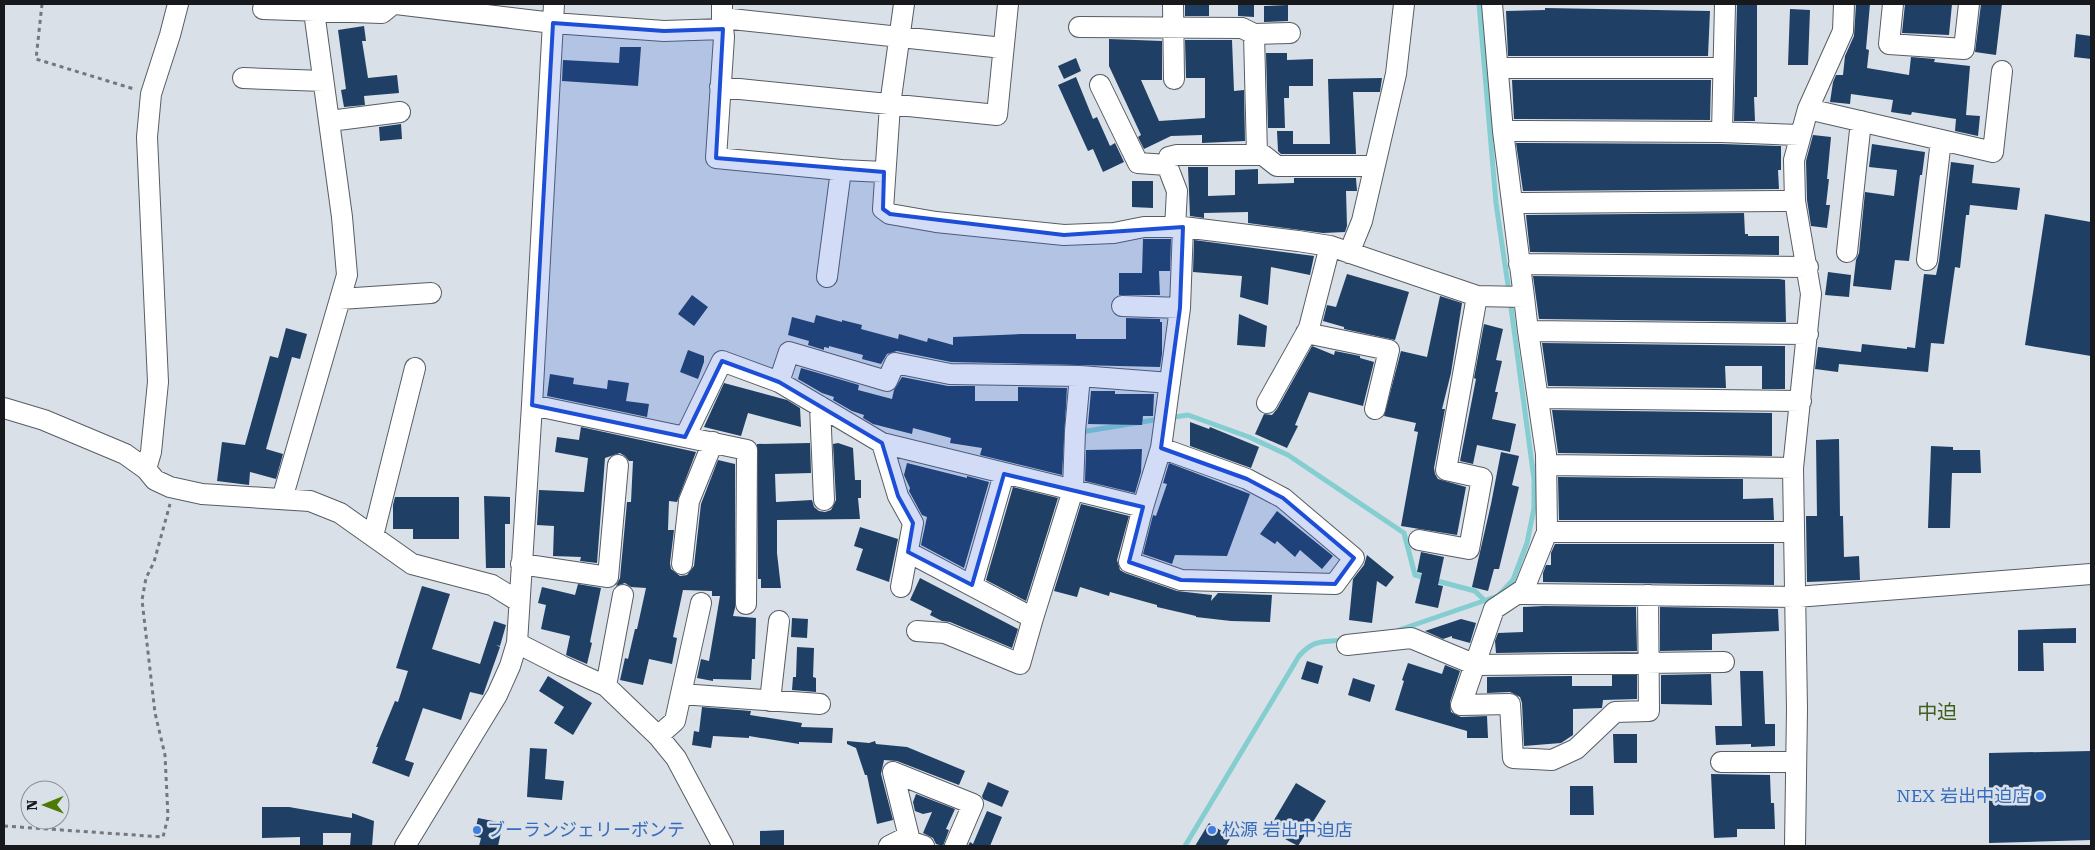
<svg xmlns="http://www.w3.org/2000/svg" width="2095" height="850" font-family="'Roboto Serif','Noto Sans JP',serif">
<rect width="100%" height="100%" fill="#d9e0e8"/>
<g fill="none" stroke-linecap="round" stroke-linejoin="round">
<path stroke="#84ced1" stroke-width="5" d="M1479 4 1496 203 1509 292
M1168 418 1188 415 1249 437 1288 455 1404 533 1415 575 1475 591 1485 601
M1081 432 1160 419
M1399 630 1498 596 1513 580 1527 543 1534 508V479L1510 300
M1185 846 1299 656C1314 639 1323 642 1345 640"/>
</g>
<path fill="#203f64" d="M1185 4H1209V16H1185Z
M1238 4H1254V17L1238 16Z
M1737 4H1757V97H1754L1755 121H1734Z
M1856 4H1870L1866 49 1869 50 1867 68 1909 75 1911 57 1935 59 1934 62 1970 66 1966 115 1980 116 1978 136 1955 131 1956 119 1912 112 1911 115 1891 112 1893 100 1851 94 1850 104 1830 102 1833 82 1836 75H1843L1845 56 1854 36Z
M1905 4H1952L1949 35 1902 33Z
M1981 4H2002L1996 55 1975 52Z
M1288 5V21L1264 22V6Z
M1545 8 1710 11 1708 56H1508L1506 11 1545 10Z
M1790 9 1810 10 1808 65H1788Z
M364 26 366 41H362L368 78 397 75 399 93 364 96 365 105 344 107 341 90 346 89 338 30Z
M2076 34 2091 36V59L2074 57Z
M1109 39 1162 41V80H1141L1159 121 1205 118V78H1186L1185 40H1232L1234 91 1244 90 1245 141 1202 143V135L1171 136 1144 149 1138 137 1141 135 1109 66Z
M620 47H641L638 86 562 81 563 60 619 63Z
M1266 53H1287V60L1313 59V86H1289V98H1284L1285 128H1268Z
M1076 58 1081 71 1064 79 1058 66Z
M1076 77 1093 119 1097 117 1110 146 1115 143 1124 162 1103 172 1093 149 1088 151 1058 85Z
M1382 78 1380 92H1353L1356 154H1281L1278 151 1277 131H1293V144H1330L1328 79Z
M1512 80H1711L1710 120 1514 119Z
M401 124 402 139 380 141 379 127Z
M1813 135 1831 137 1827 179H1829L1826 205H1830L1827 228 1811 226 1807 200 1806 161Z
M1516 143 1722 144 1781 146V170H1778L1779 189 1523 191Z
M1872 144 1925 152 1922 175H1920L1909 261 1895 260 1891 290 1853 286 1856 260 1859 253 1865 192 1894 196 1897 170 1869 167Z
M1951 162 1974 165 1972 183 2020 188 2017 210 1970 205 1969 215H1966L1960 268 1955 267 1944 344 1931 343 1928 372 1839 364 1838 372 1815 369 1818 347 1861 352 1862 344 1907 349V347L1915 348 1924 274 1936 275 1939 261Z
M1188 167H1208V196L1235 195V170L1258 169V184L1294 183V178H1356L1357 191H1346L1347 226 1345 232 1323 233 1248 223V212L1204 213V218L1190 216Z
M1132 181H1153V208L1132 207Z
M1744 213 1745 234H1748V236H1779V255L1530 252 1526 215Z
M2045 214 2091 222V356L2025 345Z
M1143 239H1171L1170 271H1159L1160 295H1119V273H1142Z
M1194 240 1314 256 1310 275 1271 267 1268 305 1240 297 1242 276 1193 272Z
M1828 272 1851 275 1849 297 1825 295Z
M1347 274 1409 292 1395 340 1344 329V327L1323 321 1327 305 1336 307Z
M1533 276 1779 279 1785 280 1786 322 1539 319Z
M692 295 708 307 694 326 678 314Z
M1440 296 1462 303 1451 373 1442 409H1445L1434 468 1435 474 1438 479 1466 487 1457 535 1401 526 1418 432 1414 431 1416 423 1384 416 1401 351 1427 357Z
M1239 314 1267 326 1265 347 1237 345Z
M816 315 842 322V320L862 325 861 329 898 339 899 334 927 342 928 338 953 345V337L1021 334H1076V339H1126V318L1160 319V322H1162V354L1160 367 951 362 897 351 887 354 881 364 862 359 863 355 829 346V348L824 347V350L808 345 809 341 788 335 792 317 814 323Z
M1484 324 1503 329 1496 360 1502 361 1495 392H1498L1492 419 1516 424 1510 452 1477 445 1473 464 1460 461 1476 379 1474 378Z
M286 328 307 334 300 359 292 357 266 449 283 454 276 479 250 472 249 485 217 481 222 442 245 445 270 356 278 358Z
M1542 343 1785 346V389H1762V366H1725L1726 388 1548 386Z
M1312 346 1334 355 1335 351 1360 356V358L1374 362 1363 406 1309 392 1295 425 1298 426 1287 448 1255 434 1264 414 1272 415 1277 409Z
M688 350 704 356V362L698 379 680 372Z
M801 368 859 385 858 390 892 399 894 390 902 377 948 386H975V401H1018V387L1067 388 1062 475 980 455 982 448 950 443 951 438 913 428 912 434 873 424 863 418 864 415 852 411 833 400 834 397 822 393 798 379Z
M550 374 574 378 573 384 607 389 608 380 629 383 626 401 649 404 647 417 547 396Z
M724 383 787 400 800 408 801 427 748 413 741 436 704 427Z
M1091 391H1115V394H1154L1153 416H1143L1142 425 1088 424Z
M1552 410 1772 413V456L1558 453Z
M1190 422 1209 429 1210 427 1259 447 1251 468 1190 446Z
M581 427 696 452 677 502 669 501 668 530H674L670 563 671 569 680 576 687 575 694 566 701 504 718 460 735 464V608L733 616 756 618 755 659H752L751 680 713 679V681L697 678 701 659 709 661 720 596H712V591L683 590 673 637 677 638 672 664 649 659 643 685 620 680 625 658 628 659 635 629H637L646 588 631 587 625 583 616 586 620 578 627 502H631L633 461H629L625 456 620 453 605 458 597 563 580 561 581 557 553 556 554 526 537 525 539 490 584 492 588 458 555 452 557 437 579 440Z
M1839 439 1840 516H1843L1844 557 1859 556 1860 580 1807 582 1806 516H1817L1816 440Z
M810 443 811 473 775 474 776 502 812 500 814 507 819 511 825 512 831 510 836 500 833 444 838 443 853 448 855 480H861V498H858L860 519 777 520V553L781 588H761V579H758L757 444Z
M1931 446 1953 447V450H1980L1981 473H1952L1950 528H1928Z
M1142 449 1141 472 1135 493 1085 481 1086 450Z
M1501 452 1519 456 1512 485 1519 487 1499 569H1494L1488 591 1472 587 1491 504Z
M907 463 967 478V476L989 482 964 568 921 545 927 517 922 515 909 491 910 488 904 475Z
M1169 463 1250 494 1227 556 1175 555 1172 564 1143 554 1153 515 1156 516 1167 484 1163 483Z
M1558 477 1743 479V499L1773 498 1774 520H1559Z
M1013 487 1058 498 1026 601 986 580Z
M484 496 510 497V524H505V568H486Z
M395 497H459V539H413V529H393V505Z
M1081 504 1129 516 1117 560 1120 570 1125 573 1177 591 1212 595 1211 601 1218 593 1272 595 1270 622 1231 621 1196 617V616L1157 607V605L1110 592 1109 596 1080 587 1077 597 1054 591Z
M1277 511 1333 556 1322 569 1300 550 1295 557 1277 541 1275 544 1260 534Z
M860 527 898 539 889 582 856 570 863 549 854 546Z
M1555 544H1774V585L1543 582V573L1546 565H1551V553Z
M1421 552 1444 557 1438 585 1443 586 1438 608 1415 603 1422 573 1417 572Z
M1367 555 1394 577 1386 587 1377 581 1372 623 1349 620 1353 579 1364 565Z
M920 578 1018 629 1012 648 950 622 942 621 930 615 932 611 910 600Z
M578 584 601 588 590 642 592 643 587 664 566 655 570 636 541 629 546 605 538 603 542 587 575 595Z
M422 586 450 594 432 649 480 664 494 621 506 625 500 646 496 645 500 647 483 695 470 692 461 720 423 708 405 760 414 763 409 777 372 763 378 747H376L395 701 398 702 408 671 396 668Z
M1544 606 1636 607 1637 651 1496 653 1495 641 1498 633 1523 632V607Z
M1660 607 1778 609 1779 631 1712 634V650L1660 651Z
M792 618 808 619 807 638 791 637Z
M1461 619 1476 623 1470 643 1452 638V636L1443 639 1425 631Z
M2076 628V643H2043L2044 671H2018V630Z
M797 647 814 648 813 677 816 678V692L792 690 793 677H796Z
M1307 661 1323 666 1318 684 1301 679Z
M1408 663 1442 674 1445 665 1460 671 1450 702 1451 712 1461 717 1487 716 1488 738H1467V731L1395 710 1404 681 1402 680Z
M1740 671H1763L1765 724H1775V746L1751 747V744L1716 745 1715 726H1742Z
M1711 674 1712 705 1661 704V675Z
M1612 675H1637V699L1603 700 1602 708 1573 709V735L1561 743 1524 746 1522 703 1520 697 1510 692 1487 693V677L1572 676V686H1612Z
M548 676 592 703 573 735 554 723 564 707 539 691Z
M1353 678 1375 685 1370 702 1348 695Z
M702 707 751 711 750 715 802 723 801 727 833 728 832 743 799 742V744L749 736V738L713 736 711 748 692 745 694 731 699 732Z
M1613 734H1637V763H1614Z
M847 741 869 743 875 741 876 744 907 747 965 771 959 785 897 761 884 760 881 774 893 820 877 824 867 775H865L856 748 847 744Z
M530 748 547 749 545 779 564 781 562 800 527 797Z
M2091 751V840L1989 843V753Z
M1711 774 1770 775 1771 803H1774L1775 829H1737V837L1714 838Z
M988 782 1009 791 1002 807 983 799 982 796Z
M1296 783 1326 801 1298 846 1268 830Z
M1570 786H1593L1594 815H1570Z
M916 794 955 809 946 829 949 830 943 846 936 844 933 838 923 833 932 812 923 814 915 811 913 802Z
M262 807H289L352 818V813L374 821 372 846H350L351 833H323V846H300V837L262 838Z
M987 811 1002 817 990 846H968L970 842 973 844Z
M478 818 503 823 498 846H479L481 838 474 836Z
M1209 823 1231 837 1226 846H1195Z
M784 830V846H760V831Z"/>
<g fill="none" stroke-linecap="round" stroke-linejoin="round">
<defs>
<path id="minor" d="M396 4 553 23 664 31 723 29
M722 4V18L724 37 716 158 841 170 884 172
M904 4 890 105 883 209 890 214 936 222 1064 235 1114 233 1144 227H1183L1298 241 1330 246 1477 296 1524 297 1528 331 1808 334
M1173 4 1174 79
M1492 4 1503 131 1524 297
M1725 4 1722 132 1799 135
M1893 4 1889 44 1964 49 1969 4
M263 9 382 13 393 4
M722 18 1003 48
M1079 27 1242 28 1254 34 1290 33
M1254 34 1257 155
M1498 68H1723
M243 78 323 81
M1100 85 1138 163 1167 165 1177 191 1175 228
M720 87 997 115 1008 4
M1808 109 1993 152 2002 71
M330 121 400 112
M1503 131 1722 132
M1167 165 1169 157 1177 155H1263L1277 166H1374
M1512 203 1795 201
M1847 252 1861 121
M1349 253 1362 221 1396 74 1404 4
M1927 260 1941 140
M1519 264 1808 267
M827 277 841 170
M340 299 431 293
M1122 306 1180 308
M1528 331 1546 454 1547 532 1524 589 1494 609 1461 705 1510 704 1513 758 1552 760 1576 749 1615 712 1649 711 1648 595
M1306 333 1389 350 1375 409
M779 382 789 352 887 381 895 363 950 374 1080 376 1170 383
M1539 398 1801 401
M1267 403 1309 328 1330 246
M532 405 685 437 722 361 779 382 882 443 1143 507
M820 406 824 500
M4 408 44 420 125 454 146 469 155 480 170 487 202 494 310 501 340 513 412 564 492 585 518 601
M685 437 747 450 746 604
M882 443 898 496 913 523 901 587
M1161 448 1247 479 1283 498 1354 558 1335 584 1181 580 1129 562 1143 507 1161 448 1180 308 1183 227
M1546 465 1793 468
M146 469 151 452 158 382 147 137 151 94 170 35 178 4
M282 499 347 275 342 217 313 4
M1547 532H1794
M373 536 415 368
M1419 540 1469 549 1482 478 1446 470 1477 296
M908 552 1033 618 1020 664 945 633 917 631
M521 564 608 577 618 465
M682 564 689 501 713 442
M972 585 1004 474
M1518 594 1796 597 2091 574
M1033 618 1073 490 1075 431 1080 376
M517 643 562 666 606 686 658 736 676 758 723 846
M1347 645 1411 638 1476 665 1724 662
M606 686 623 595
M681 694 820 704
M770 701 779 621
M658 736 675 721 701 603
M1721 762H1796
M893 772 973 804 955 846
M893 772 910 841
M405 846 497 695 510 666 517 643 532 405 554 4
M889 846 903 839 924 846
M1795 846 1797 709 1793 468 1811 294 1795 201 1794 160 1808 109 1843 31 1844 4"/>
</defs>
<use href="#minor" stroke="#575d64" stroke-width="22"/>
<path stroke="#74787e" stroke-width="3" stroke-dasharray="4 4" stroke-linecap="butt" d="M42 4 36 59 134 89
M4 826 163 837 168 817 165 755 155 713 142 600 146 578 154 562 170 504"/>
<use href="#minor" stroke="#fff" stroke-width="20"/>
</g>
<path fill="#1d4ed8" fill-opacity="0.2" stroke="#1d4ed8" stroke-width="4" stroke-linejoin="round" d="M553 23 664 31 723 29 716 158 884 172 883 209 890 214 1064 235 1183 227 1180 308 1161 448 1247 479 1283 498 1354 558 1335 584 1181 580 1129 562 1143 507 1004 474 972 585 908 552 913 523 898 496 882 443 779 382 722 361 685 437 532 405Z"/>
<g fill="#3f7fe0" stroke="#d9e0e8" stroke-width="2">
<circle cx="2040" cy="796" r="5"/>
<circle cx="477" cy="830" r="5"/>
<circle cx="1212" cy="830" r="5"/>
</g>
<g text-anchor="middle" stroke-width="5" stroke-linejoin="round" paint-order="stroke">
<g font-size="18" fill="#366cbe" stroke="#d9e0e8" text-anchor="start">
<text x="2030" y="802" text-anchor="end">NEX 岩出中迫店</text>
<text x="487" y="836">ブーランジェリーボンテ</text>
<text x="1222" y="836">松源 岩出中迫店</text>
</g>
<g font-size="20" fill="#3e5f1e" stroke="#d9e0e8">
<text x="1937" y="719">中迫</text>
</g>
</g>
<rect width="2095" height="850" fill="none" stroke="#17191c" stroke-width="10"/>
<g transform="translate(45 805) rotate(269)"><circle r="24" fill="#d9e0e8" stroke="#8b9096"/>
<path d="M0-4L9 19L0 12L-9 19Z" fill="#4b7b06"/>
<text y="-8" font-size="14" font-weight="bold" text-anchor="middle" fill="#17191c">N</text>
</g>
</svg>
